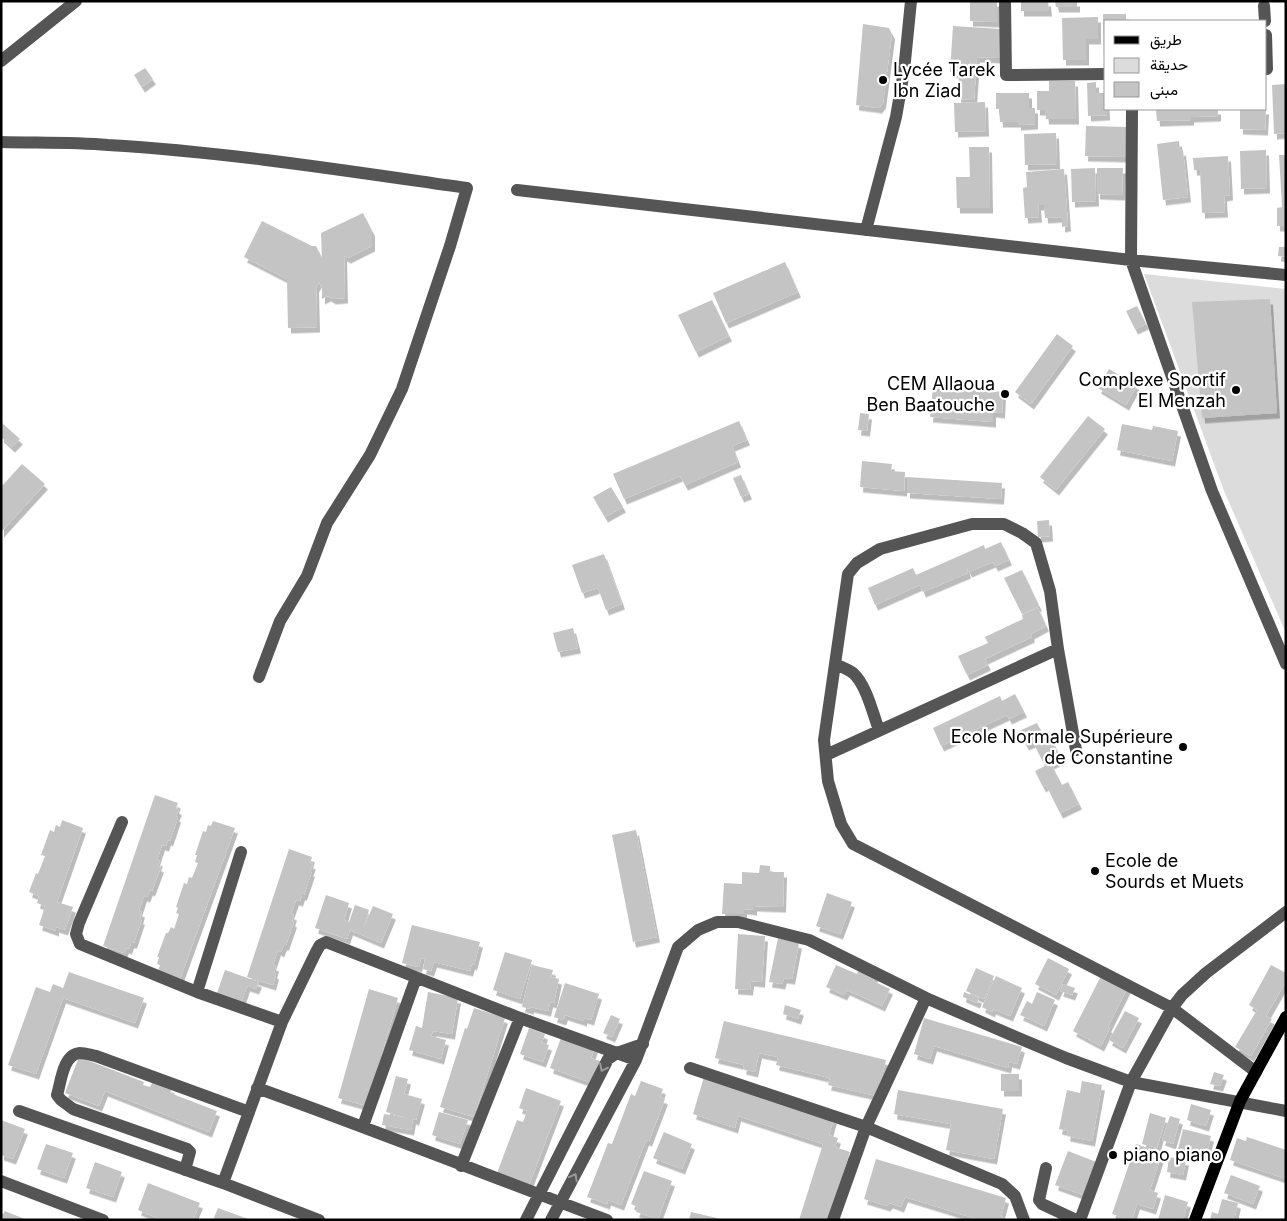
<svg xmlns="http://www.w3.org/2000/svg" width="1287" height="1221" font-family="Inter,Vazirmatn,sans-serif">
<defs>
<filter id="shadow"><feDropShadow dx="3" dy="5.5" stdDeviation="0" flood-color="#0004"/></filter>
</defs>
<rect width="100%" height="100%" fill="#fff"/>
<path fill="#dcdcdc" d="M1144 274 1286 289V633L1224 491Z"/>
<path fill="#c4c4c4" filter="url(#shadow)" d="M970 1H997V22L970 21Z
M1021 1H1048L1049 11H1021Z
M1055 1H1077V7H1056Z
M1103 14H1126V21H1106V58H1104Z
M1098 17V39H1086V60H1063L1062 18Z
M863 24 889 28 892 34 883 103 879 108 856 105Z
M953 26 1001 29 999 58 977 57 974 100 958 99 959 73 950 72Z
M145 68 153 79 142 87 134 75Z
M1049 81H1075L1076 119H1046L1045 110H1037V91H1049Z
M1096 82V93H1106L1107 115 1088 116 1087 83Z
M1286 84 1285 133 1274 134 1272 85Z
M996 93H1029V108H1035V124L1018 125V122H1000L999 109H996Z
M985 102 986 131 955 132 954 103Z
M1156 109H1218V116L1191 117V120L1157 121Z
M1240 109H1266L1265 130 1240 129Z
M1086 126 1129 127 1128 157 1085 156Z
M1056 133 1057 164 1025 165 1024 134Z
M1179 141 1180 151 1183 150 1188 197 1163 200 1157 144Z
M969 147H989L990 208H957L956 177H970Z
M1266 150 1267 188 1241 189 1240 151Z
M1279 155H1286V226H1277V208L1282 207Z
M1228 156 1230 195 1224 196 1225 212 1202 213 1200 170H1194L1193 158Z
M1095 168 1096 201 1072 202 1071 169Z
M1097 168H1123L1122 195 1097 194Z
M1064 169 1068 226 1062 227V217L1045 218 1044 205H1038L1039 217 1025 218 1023 188 1027 187 1026 172Z
M363 213 372 231V246L348 258 344 256 345 298 333 299 328 296 322 299V289L319 282 316 287 317 327 288 328 287 279 244 257 262 221 312 246H316L322 258 321 233Z
M1279 247H1286V257L1278 256Z
M785 262 798 292 726 323 713 293Z
M1270 299 1277 413 1202 418 1192 302Z
M712 300 729 336 696 352 678 315Z
M1137 306 1146 324 1135 329 1126 311Z
M1057 334 1073 346 1031 404 1015 392Z
M1109 369 1137 385 1126 405 1098 388Z
M933 387 1003 392 1002 413 993 412V422L930 417Z
M860 413 869 414 867 431 858 430Z
M1088 416 1105 429 1056 490 1040 477Z
M739 421 747 440 732 446 738 462 685 485 680 476 624 499 613 474Z
M1 422 20 439 12 447 1 437Z
M1122 424 1152 430 1153 426 1178 431 1172 461 1117 450Z
M862 461 892 464 891 471 905 472 904 491 860 487Z
M22 464 45 484 1 532V487Z
M741 475 749 494 741 497 733 478Z
M907 477 1002 483 1001 499 907 493Z
M611 487 623 507 605 517 593 497Z
M1049 520 1050 536 1038 537 1037 521Z
M1001 542 1009 560 995 566 993 562 969 572 966 566 968 573 923 592 920 585 875 605 868 588 913 568 916 575 984 545 985 549Z
M604 554 622 604 606 610 598 588 582 593 572 565Z
M1022 570 1039 606 1022 614 1004 578Z
M1038 608 1046 626 1031 634 1032 637 985 659 988 665 967 675 958 656 988 643 985 637 1023 619 1022 615Z
M573 628 578 648 558 652 553 633Z
M1015 694 1024 712 1009 719 1007 715 941 746 933 728 1000 696 1002 701Z
M1037 723 1047 743 1052 740 1061 759 1051 764 1062 785 1068 782 1079 804 1060 813 1046 785 1043 787 1035 771 1045 766 1033 742 1026 745 1019 731Z
M155 795 178 803 176 808 179 810 176 816 178 817 170 841 168 840 166 846 162 845 157 860 160 861 158 866 161 867 152 891 150 890 147 897 144 896 139 911 142 912 140 919H142L134 943H131L129 949 126 948 124 953 103 946Z
M62 820 83 828 57 902 73 907 65 930 56 927V931L39 925 45 906 37 903 39 896 29 892 36 873 38 874 45 856 41 855 50 830 54 832 56 825 60 827Z
M213 821 235 828 180 979 158 971 160 965 157 964 159 957H157L166 933H168L171 927 174 929 179 914 176 913 178 908 176 907 184 883 187 884 189 877 192 878 198 863 195 862 197 855H195L203 831 206 832 208 825 211 826Z
M636 830 657 937 633 942 612 835Z
M289 849 312 857 310 863 313 864 310 871H312L304 895H302L300 901 296 900 291 914 294 915 292 921 294 922 286 945H284L281 952 278 950 273 965 276 966 274 973 276 974 273 985 247 977Z
M760 865 770 866V872H784L783 907 754 906V910L744 909V914H722L724 883 742 884V872L759 873Z
M827 893 852 902 840 934 816 926Z
M326 895 349 903 344 920 349 922 355 905 369 910 363 929 373 906 393 914 381 943 350 930 347 939 315 928Z
M412 925 480 942 474 965 472 964 470 971 434 962 431 971 423 969 425 959 421 958 419 967 402 963Z
M738 934 765 936 762 982 751 981 750 990 735 989Z
M778 938 799 943 792 979 784 978 782 984 769 982Z
M505 952 532 960 520 999 493 990Z
M1048 958 1069 969 1056 995 1035 984Z
M532 965 553 970 551 977 559 979 554 1003 550 1002 548 1011 531 1007V1009L522 1007Z
M836 965 857 974 860 967 876 974 873 981 890 989 882 1006 847 990 844 995 826 987Z
M1271 965 1286 973V981L1266 1016 1272 1019 1251 1056 1235 1047 1257 1010 1249 1005Z
M976 968 994 976 984 999 966 991Z
M225 970 259 982 256 989 247 986 241 1004 217 993Z
M69 972 144 998 135 1023 63 998 36 1074 8 1065 36 987 50 992 53 984 63 988Z
M1102 974 1128 987 1108 1027 1110 1028 1101 1046 1073 1031Z
M996 976 1022 988 1010 1016 993 1009 992 1012 982 1007Z
M565 983 599 994 591 1020 584 1018V1021L565 1015 563 1020 554 1017Z
M1063 984 1075 988 1072 995 1060 991Z
M369 989 398 998 367 1106 338 1098Z
M428 992 458 998 452 1034 433 1031 431 1036 446 1040 441 1059 409 1050 416 1026 422 1028Z
M964 992 979 998 977 1003 963 997Z
M1037 992 1055 1000 1044 1026 1020 1015 1027 1001 1032 1004Z
M785 1005 801 1010 798 1019 783 1014Z
M474 1008 505 1018 474 1117 440 1107 465 1028 467 1029Z
M1125 1011 1139 1018 1123 1048 1109 1040Z
M611 1015 620 1019 612 1037 603 1033Z
M924 1018 1022 1047 1017 1064 1009 1062 1008 1068 934 1046 930 1059 914 1054Z
M724 1021 886 1060 877 1096 828 1085 830 1078 776 1065 778 1057 759 1053 755 1072 743 1069 744 1065 715 1058Z
M529 1028 545 1034 542 1043 549 1045 543 1062 520 1054Z
M562 1035 595 1047 591 1058 600 1061 592 1083 550 1068Z
M79 1057 144 1082 143 1085 150 1087 153 1081 172 1088 170 1093 217 1111 209 1132 105 1091 99 1106 65 1093Z
M1214 1072 1224 1075 1220 1086 1210 1084Z
M1001 1074H1019V1091H1001Z
M396 1076 408 1079 404 1094 422 1099 416 1120 413 1119 411 1130 382 1125 384 1114 408 1118 386 1112Z
M704 1077 834 1118 829 1135 838 1138 835 1147 850 1152 828 1220H799L823 1144 738 1116 735 1128 693 1114Z
M641 1081 663 1089 660 1097 665 1099 649 1141 646 1140 621 1205 608 1200 607 1204 587 1197 608 1143 612 1144 631 1094 635 1096Z
M1082 1081 1102 1085 1092 1141 1067 1136 1068 1131 1059 1129 1067 1090 1080 1093Z
M526 1088 561 1101 529 1185 497 1173 517 1120 523 1122 527 1111 519 1108Z
M898 1090 1003 1109 994 1159 946 1150 951 1124 894 1114Z
M1191 1104 1211 1110 1206 1126 1187 1120Z
M439 1112 468 1120 460 1144 432 1135Z
M1150 1113 1166 1118 1157 1148 1142 1144Z
M1170 1116 1180 1119 1173 1144 1162 1140Z
M1 1120 25 1129 13 1159 1 1155Z
M1183 1129 1211 1136 1206 1156 1178 1149Z
M664 1132 692 1144 682 1169 653 1158Z
M1247 1137 1286 1150V1179L1230 1160 1237 1138 1246 1141Z
M46 1144 73 1153 64 1178 37 1169Z
M1136 1144 1162 1153 1150 1190 1158 1193 1153 1209 1137 1204 1132 1220H1130L1112 1214Z
M1068 1151 1099 1163 1086 1196 1055 1185Z
M1169 1157 1186 1160 1183 1175 1167 1172Z
M876 1159 1006 1198 1001 1217 1008 1220H980L905 1197 901 1207 890 1203 887 1206 864 1199Z
M95 1162 122 1172 113 1197 86 1188Z
M644 1171 672 1181 658 1219 636 1212 638 1207 631 1204Z
M1231 1175 1260 1186 1253 1204 1224 1193Z
M148 1183 200 1203 193 1220H162L138 1210Z
M1165 1195 1188 1202 1183 1220H1158Z
M1222 1199 1238 1203 1234 1220H1210L1212 1212 1218 1214Z
M218 1208 251 1220H213Z
M5 1211 27 1220H1V1213L3 1214Z
M691 1212 721 1219V1220H689Z"/>
<g fill="none" stroke-linecap="round" stroke-linejoin="round">
<path stroke="#555" stroke-width="12" d="M1005 1 1006 75 1106 74
M1264 6 1265 21
M1266 35 1267 69H1266
M1 61 76 1
M1132 109 1131 260 1212 491 1286 664
M1 142C37 143 72 142 108 145 228 152 348 171 467 188L450 246 402 389 370 455 327 523 307 576 280 621 259 677
M517 190 1131 260 1286 275
M866 230 896 117 904 71 911 1
M835 664C841 667 848 669 853 673 866 684 873 714 879 730
M1076 750 1058 649 1050 591 1036 543 1022 533 1004 524H972L880 549 857 563 848 574 824 740 828 781 841 824 853 844 1172 1008 1256 1072
M826 755 1058 649
M122 822 79 923 76 934 80 944 197 992 282 1022
M197 992 241 852
M690 1068 866 1127 1002 1184 1015 1196 1024 1220
M257 1088C374 1130 490 1176 607 1220
M19 1111 223 1183
M363 1126 416 978
M461 1166 520 1018
M1046 1168 1039 1200 1042 1204 1076 1220
M185 1170 190 1152 187 1149 73 1109 61 1100 57 1095C61 1082 63 1054 80 1053 85 1053 91 1055 96 1056L249 1112
M1 1181 103 1220
M319 1220 223 1183 282 1022 316 952 320 945 326 942 520 1018 636 1060
M526 1220 608 1059 617 1053 643 1044
M551 1220 636 1060 678 947 698 930 717 922H738L809 940 926 998 1009 1034 1066 1058 1131 1082 1286 1111
M833 1220 866 1127 926 998
M1080 1220 1131 1082 1172 1008 1182 995 1206 973 1286 912"/>
<path stroke="#000" stroke-width="12" d="M1195 1220 1240 1101 1286 1017"/>
</g>
<defs><path id="oneway-chevron" d="M-2-3.5L2.5 0L-2 3.5" fill="none" stroke-width="1.6" stroke-linecap="round" stroke-linejoin="round" transform="scale(1.25)"/></defs>
<g stroke="#999">
<use href="#oneway-chevron" transform="translate(603 1068) rotate(117)"/>
<use href="#oneway-chevron" transform="translate(574 1177) rotate(-62)"/>
</g>
<g fill="#000" stroke="#fff" stroke-width="2">
<circle cx="883" cy="80" r="5"/>
<circle cx="1236" cy="390" r="5"/>
<circle cx="1005" cy="394" r="5"/>
<circle cx="1183" cy="747" r="5"/>
<circle cx="1095" cy="871" r="5"/>
<circle cx="1113" cy="1155" r="5"/>
</g>
<g text-anchor="middle" stroke-width="4.5" stroke-linejoin="round" paint-order="stroke">
<g font-size="18" fill="#000" stroke="#fff" text-anchor="start">
<text x="893" y="76">Lycée Tarek<tspan x="893" dy="21">Ibn Ziad</tspan></text>
<text x="1226" y="386" text-anchor="end">Complexe Sportif<tspan x="1226" dy="21">El Menzah</tspan></text>
<text x="995" y="390" text-anchor="end">CEM Allaoua<tspan x="995" dy="21">Ben Baatouche</tspan></text>
<text x="1173" y="743" text-anchor="end">Ecole Normale Supérieure<tspan x="1173" dy="21">de Constantine</tspan></text>
<text x="1105" y="867">Ecole de<tspan x="1105" dy="21">Sourds et Muets</tspan></text>
<text x="1123" y="1161">piano piano</text>
</g>
</g>
<rect width="1287" height="1221" fill="none" stroke="#000000" stroke-width="5"/>
<rect x="1104" y="20" width="162" height="90" fill="#ffffff" stroke="#999999"/>
<rect x="1114" y="36" width="25" height="8" fill="#000000" stroke="#999999"/>
<text x="1150" y="45" font-size="15" fill="#000000">طريق</text>
<rect x="1114" y="58" width="25" height="15" fill="#dcdcdc" stroke="#999999"/>
<text x="1150" y="70" font-size="15" fill="#000000">حديقة</text>
<rect x="1114" y="82" width="25" height="15" fill="#c4c4c4" stroke="#999999"/>
<text x="1150" y="95" font-size="15" fill="#000000">مبنى</text>
</svg>
